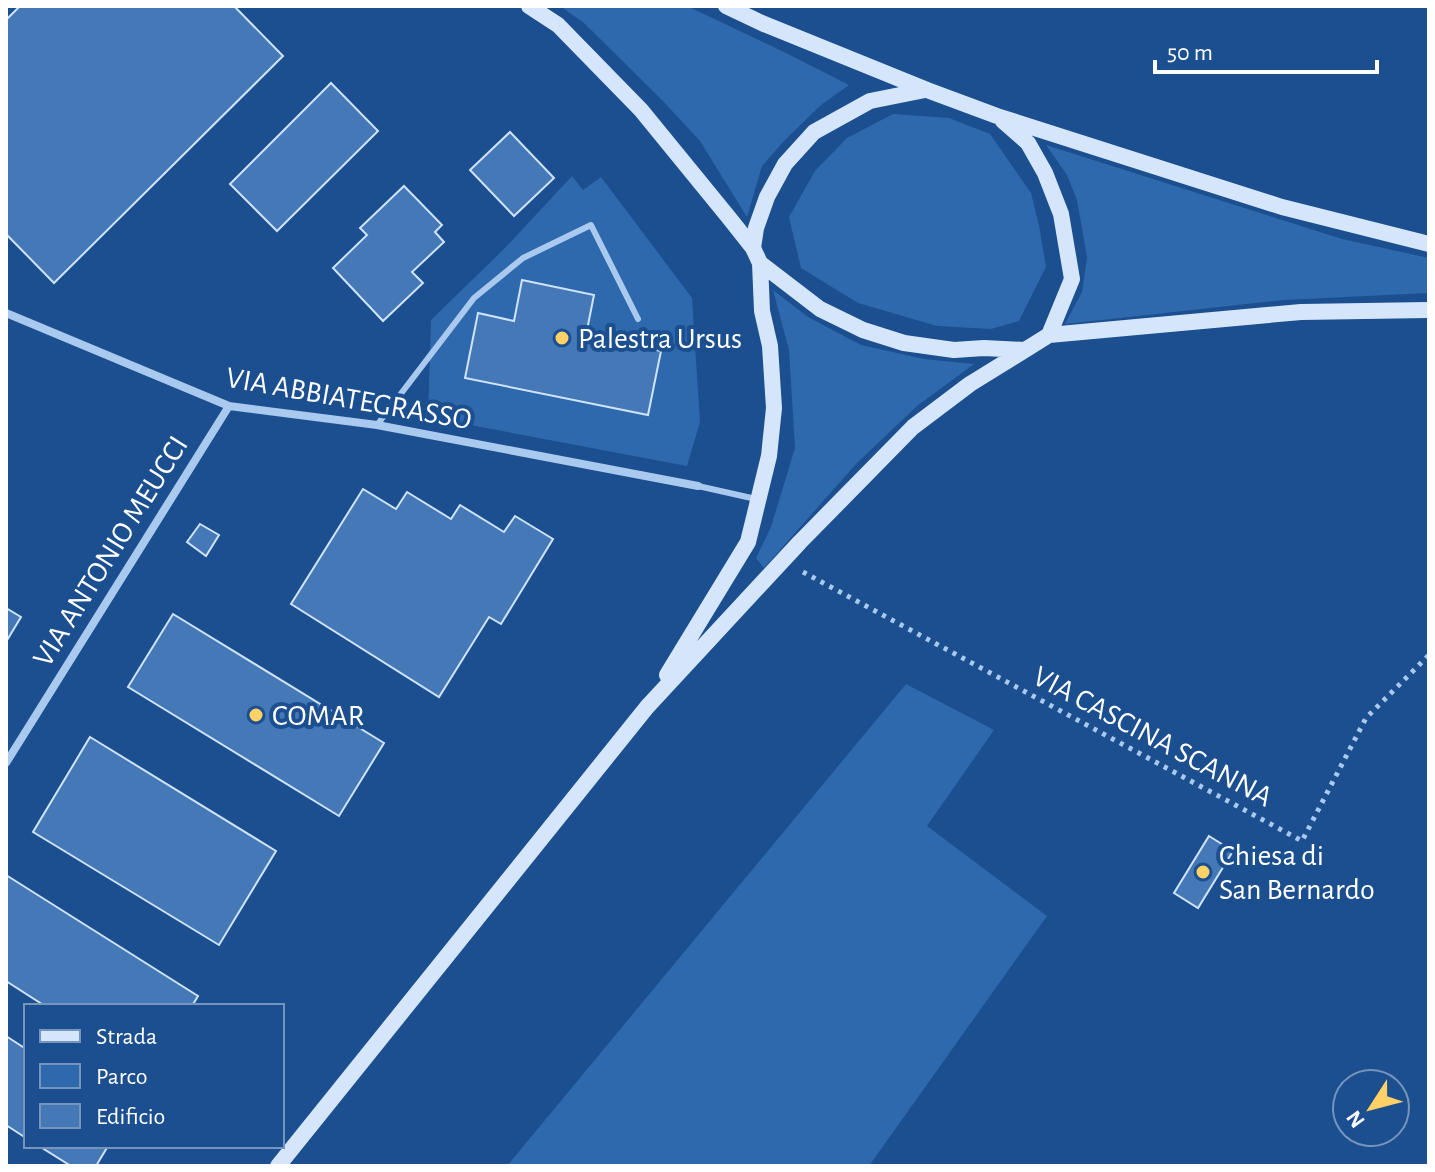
<svg xmlns="http://www.w3.org/2000/svg" width="1435" height="1172" font-family="'Alegreya Sans',sans-serif">
<rect width="100%" height="100%" fill="#1b4f8f"/>
<path fill="#2e69ad" d="M560 6H687L786 53 849 85 821 105 784 141 762 166 747 217 700 141 661 99 584 23Z
M893 114 949 118 990 134 1031 193 1039 225 1046 267 1019 321 991 329 937 326 858 303 801 268 789 217 815 171 847 138Z
M1046 145 1342 239 1429 258V293L1284 300 1065 324 1082 292 1087 257 1077 200 1067 175Z
M572 176 583 190 601 177 692 298 700 422 687 466 428 417 431 320 504 249Z
M773 290 808 317 861 345 924 359 974 364 917 406 856 464 764 568 756 558 771 527 795 448 789 350Z
M906 684 994 730 927 826 1047 916 869 1166H507Z"/>
<path fill="#4478b7" stroke="#cfe3fa" stroke-width="2" d="M20 6H234L283 56 54 283 6 234V20Z
M331 83 378 131 277 231 230 184Z
M510 132 554 178 514 216 470 170Z
M404 186 442 225 435 232 444 242 412 272 423 283 383 321 333 268 367 235 360 228Z
M522 280 594 295 586 335 661 351 648 415 465 378 478 313 514 321Z
M363 489 396 509 407 492 451 519 460 505 504 532 515 516 553 539 501 624 489 617 439 697 291 604Z
M200 524 219 535 206 556 187 542Z
M6 608 21 617 6 642Z
M173 614 384 743 339 816 128 687Z
M90 737 276 851 219 945 33 832Z
M1209 836 1233 851 1198 908 1174 893Z
M6 875 198 996 192 1006H45L6 981Z
M6 1036 26 1049V1138L6 1125Z
M39 1146H108L96 1166H71Z"/>
<g fill="none" stroke-linecap="round" stroke-linejoin="round">
<path stroke="#a9c9ee" stroke-width="5" stroke-dasharray="4 6" stroke-linecap="butt" d="M803 572 1302 841 1366 718 1429 655"/>
<path stroke="#a9c9ee" stroke-width="6" d="M377 425 474 298 523 258 591 225 638 319
M698 486 756 499"/>
<path stroke="#a9c9ee" stroke-width="8" d="M6 313 229 406 377 425 698 486
M6 763 229 406"/>
<path stroke="#d6e6fa" stroke-width="16" d="M529 6 558 25 641 110 730 219 753 248 760 263 820 309 863 330 904 343 954 350 984 348 1025 350 1049 335 1301 312 1429 310
M726 6 764 24 927 90 997 116 1282 207 1429 244
M1003 121 1028 143 1045 173 1061 214 1072 279 1049 335
M753 248 756 228 767 197 785 164 814 132 870 101 925 90
M667 675 748 542 769 456 774 408 770 346 762 311 760 263
M278 1166 647 707 800 542 913 427 970 384 1025 350"/>
</g>
<g fill="#ffd166" stroke="#1b4f8f" stroke-width="3">
<circle cx="562" cy="338" r="8"/>
<circle cx="256" cy="715" r="8"/>
<circle cx="1203" cy="872" r="8"/>
</g>
<g text-anchor="middle" stroke-width="8" stroke-linejoin="round" paint-order="stroke">
<g font-size="30" fill="#fff" stroke="#1b4f8f" text-anchor="start">
<text x="578" y="348">Palestra Ursus</text>
<text x="272" y="725">COMAR</text>
<text x="1219" y="865">Chiesa di<tspan x="1219" dy="34">San Bernardo</tspan></text>
</g>
<g font-size="30" fill="#fff" stroke="#1b4f8f">
<text transform="translate(349 398) rotate(10)" y="10">VIA ABBIATEGRASSO</text>
<text transform="translate(110 551) rotate(-58)" y="10">VIA ANTONIO MEUCCI</text>
<text transform="translate(1153 736) rotate(28)" y="10">VIA CASCINA SCANNA</text>
</g>
</g>
<rect width="1435" height="1172" fill="none" stroke="#ffffff" stroke-width="16"/>
<rect x="24" y="1004" width="260" height="144" fill="#1b4f8f" stroke="#7695bc" stroke-width="2"/>
<rect x="40" y="1030" width="40" height="12" fill="#d6e6fa" stroke="#7695bc" stroke-width="2"/>
<text x="96" y="1044" font-size="24" fill="#ffffff">Strada</text>
<rect x="40" y="1064" width="40" height="24" fill="#2e69ad" stroke="#7695bc" stroke-width="2"/>
<text x="96" y="1084" font-size="24" fill="#ffffff">Parco</text>
<rect x="40" y="1104" width="40" height="24" fill="#4478b7" stroke="#7695bc" stroke-width="2"/>
<text x="96" y="1124" font-size="24" fill="#ffffff">Edificio</text>
<g transform="translate(1371 1108) rotate(234)"><circle r="38" fill="#1b4f8f" stroke="#7695bc" stroke-width="2"/>
<path d="M0-6L14 30L0 20L-14 30Z" fill="#ffd166"/>
<text y="-12" font-size="22" font-weight="bold" text-anchor="middle" fill="#ffffff">N</text>
</g>
<path d="M1155 60v12h222v-12" fill="none" stroke="#ffffff" stroke-width="4"/>
<text x="1167" y="60" font-size="24" fill="#ffffff" stroke="#1b4f8f" stroke-width="6" paint-order="stroke">50 m</text>
</svg>
